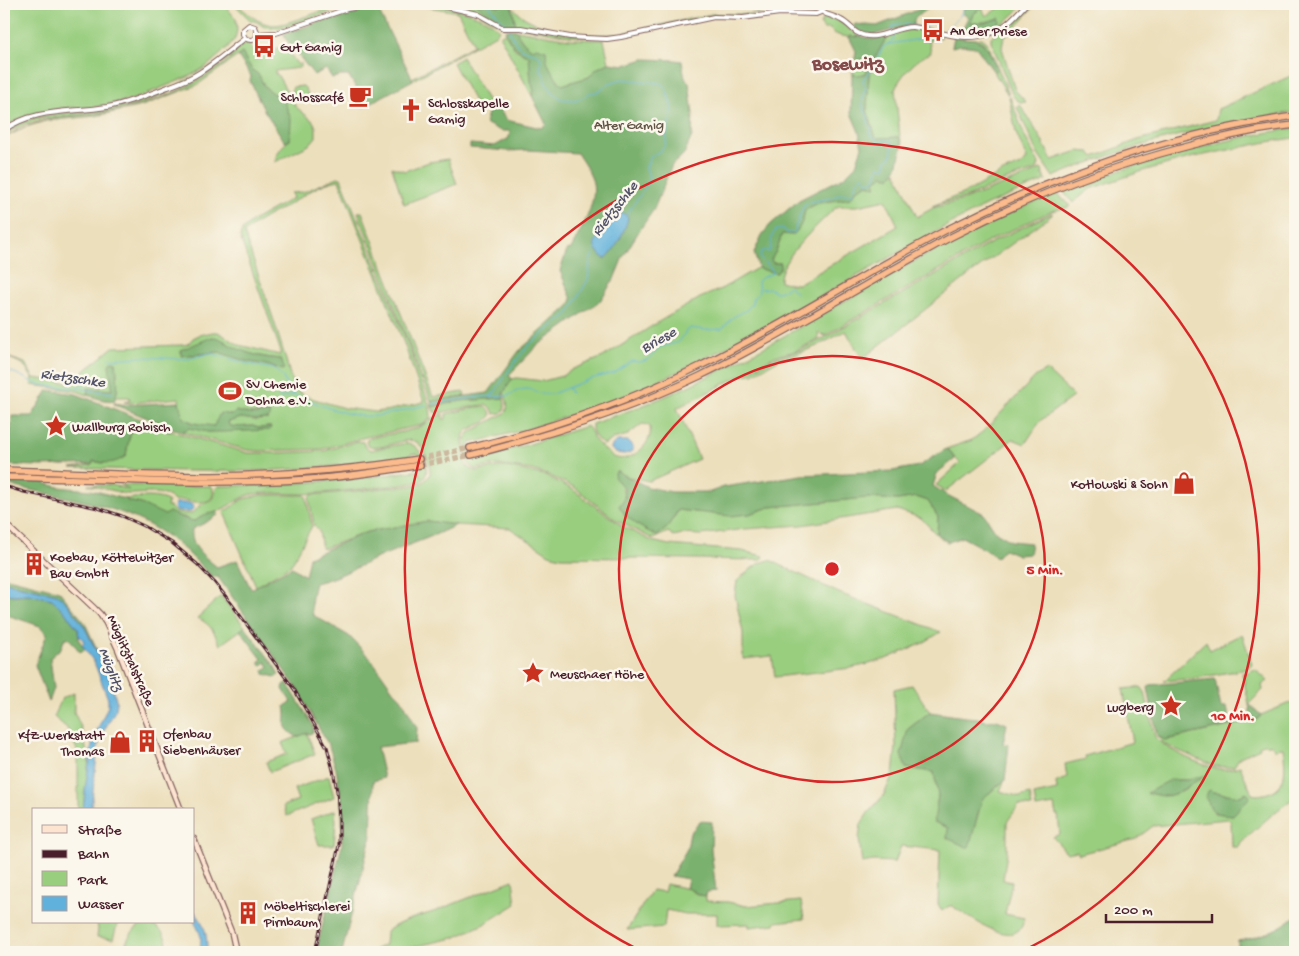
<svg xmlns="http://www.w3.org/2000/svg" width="1299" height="956" font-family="'Gochi Hand',sans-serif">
<rect width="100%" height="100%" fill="#fbf7ec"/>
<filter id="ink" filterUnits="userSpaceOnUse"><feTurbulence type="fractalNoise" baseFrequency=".02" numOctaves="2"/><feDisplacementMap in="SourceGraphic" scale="10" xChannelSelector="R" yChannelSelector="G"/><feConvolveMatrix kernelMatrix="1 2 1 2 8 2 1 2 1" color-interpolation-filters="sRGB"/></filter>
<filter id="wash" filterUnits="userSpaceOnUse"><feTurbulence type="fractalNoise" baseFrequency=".0096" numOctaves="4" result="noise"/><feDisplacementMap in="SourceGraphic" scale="20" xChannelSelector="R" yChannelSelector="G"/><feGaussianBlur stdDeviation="1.12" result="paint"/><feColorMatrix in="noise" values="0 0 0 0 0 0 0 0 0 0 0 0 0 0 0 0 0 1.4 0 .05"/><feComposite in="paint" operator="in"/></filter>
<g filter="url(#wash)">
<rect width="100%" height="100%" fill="#ecdfbc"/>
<path fill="#99ce7f" stroke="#727655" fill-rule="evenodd" d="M4 4H224L236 19 237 30 235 39 224 51 206 67 188 77 134 99 96 107 69 108H60L59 109C39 112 20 116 4 128Z
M234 4H237C247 13 259 24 273 25 284 25 294 20 304 17 322 11 341 4 360 4L336 10 288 26 277 28 264 27 257 22 250 20Z
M391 4C403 4 415 3 427 4 445 5 489 15 499 30L496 34 413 80 412 78 474 45 458 12 423 6 376 7V6Z
M441 4H452L460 6 461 4H477L486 12 501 22 504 27 477 12V9H465Z
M776 4H779V11L742 16H714L617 36 607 37H586V35L618 34 712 14C732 13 762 18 776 4Z
M1006 4H1011L1013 7 1017 4H1024C1006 23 990 37 961 34L963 28 991 26 999 18 986 22 970 23 973 14 982 8 986 16Z
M1030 4H1036L1015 28 1004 37 1002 48 1015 90 1026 102C1020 103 1017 101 1013 96L991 41V37L1014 22Z
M512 7C517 11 521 16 527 19 544 28 565 32 584 35V37L570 36 516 26Z
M824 17 839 21 859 36 858 37 850 36 849 37C841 36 834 35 830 29L827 28 825 30 820 24Z
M906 29H918L939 35 942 37 929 40 931 53C917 58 901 75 895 89L900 137 876 138 867 110 869 74 876 56 888 35Z
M517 30 569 39 604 40 609 63 596 69 589 77 562 85 551 71 546 59 525 44 518 34Z
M505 33 515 49 529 56 531 81 534 91 532 96 500 36Z
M982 38 987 42 1006 87 1008 92V95L994 72 996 70 983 42 976 40 975 39Z
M247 42 250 43 252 49 258 52 273 47 274 49 286 46 288 48 287 50 298 65 301 63V66L299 68 275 71V74H277L296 107 313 121 316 127V137L309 145 275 162C276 153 283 144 290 140L273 94 264 86 259 75 252 70 242 53 197 85 142 106 96 116 45 121 26 127 10 135 4 140V138C40 114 70 119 110 112 148 105 187 90 219 67 225 63 232 58 236 53L192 82 142 103 110 111 42 119 25 124 12 130 4 136V132C34 110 71 114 107 108 158 100 206 73 247 42Z
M462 57 490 105H476L453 63Z
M855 57 858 59 861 58 868 69C866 76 858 75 852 74Z
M1295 74V112C1213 124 1130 145 1053 177L1037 153 1017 107 1020 105 1023 109 1040 137 1052 160 1078 151 1090 152 1094 157 1138 140 1216 120 1218 109Z
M303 86 306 89 308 95 300 100H297C293 97 289 92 293 87Z
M1009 97H1010L1025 137 1039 164 1037 169 1031 172 1012 178 967 197 932 206 967 192 1003 172 1021 165 1026 161 1027 159 1016 133Z
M1295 128V138L1267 142 1190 158 1146 170 1090 189 1073 203 1062 190C1138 163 1215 140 1295 128Z
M448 159 457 184 404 204 392 167 405 171 429 162Z
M1040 169 1042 170 1043 172 1042 173 1046 180 987 205 948 225 770 325 678 372 626 395 586 410 524 430 471 443 468 448 471 452V458L475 459 530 444 587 426C591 429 592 434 594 439 597 443 608 453 612 456 629 467 657 441 649 425L642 424 628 435 613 439 604 445C597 441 591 432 592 424 623 413 654 402 684 388 759 353 829 310 900 269 951 241 1003 215 1057 192L1064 201 1065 200 1070 206 1069 207 1052 211 995 238 824 336 823 334 822 335 820 333H818L819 336 818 337 819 339 795 351 775 356 747 372 775 358 801 350 824 338 996 240 1052 213V215L973 272 862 359 846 331 817 346 795 355 778 360 753 374 742 375 677 408 699 459 649 481 629 477 616 471C624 489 625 495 624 514L639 526 657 536 674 518 678 510 730 515 749 514 770 507 867 498 898 500 916 497 928 501 938 517 937 533 949 542 948 543 937 535 921 518 897 510 802 525 745 529 701 535 682 534 674 536 668 532 653 539 616 520 574 487 548 475 532 470 497 465 476 469C463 466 466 449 465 438L470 432 505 413C510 407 506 399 504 392L512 379 517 378 543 381 562 376 573 369 603 357 660 321 700 298 721 289 759 267 760 269 777 273 780 263H773L771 260 776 251 782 234 793 235 803 218 805 210 818 203 851 198 856 190 868 184 875 187 877 186 875 181 883 175 890 177 896 172 917 217 933 208 966 199 1031 174ZM886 200 898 226 798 284H791L780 281C778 260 819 224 834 209L839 206H857Z
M338 177 341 178 407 342 430 407 431 417 427 421 421 425 413 427 366 437 323 449 259 451 247 450 182 432 189 428 208 432 270 427 258 428 253 426 233 427 229 425 227 422 241 418 255 420 268 419 269 412C257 415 248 414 236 411 233 416 219 426 213 426 207 427 188 422 183 417 179 413 180 404 179 398L130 403 124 402 130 401 129 397H116L117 390 116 362 112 390H88L87 395 77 391 31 385 33 379 23 364 4 356 25 363 34 378 70 383 113 347 182 345 188 344 193 338 199 335 213 332H218L239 345 280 355V349L240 237 242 230 254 220 293 198 291 193 303 192ZM339 180 405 346 416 378 424 402 390 410 376 412 344 408 314 399 298 392 290 375 286 360 274 321 244 233C258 220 274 213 290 204 306 194 320 183 339 180ZM223 340C239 353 261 357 281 359L283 370 266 365 245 361 219 352 191 355Z
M358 212H362L433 397 464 392 465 396 431 401Z
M1046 370 1074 396 1040 421 1025 444 1013 439 946 491 936 485 960 463 946 449 972 440 986 429 998 416 1035 377Z
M504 398 505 406 504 410 501 413 494 414C493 410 491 407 487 405 483 404 445 412 438 413L434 412 432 407 458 401Z
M476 407C484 406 491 407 491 416L485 422 468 430 464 434 463 439 464 458 466 465 470 469 476 471 498 467H507L531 472 547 476 572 489 622 526 652 541 669 545 742 551 763 556V558L761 560 561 557 549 554 510 528 456 525 428 521 367 532 322 549 319 531 314 526 309 498 311 495C336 493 360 491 384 488 396 487 408 487 419 484 424 482 428 479 430 474 431 465 423 444 414 441 400 437 376 455 366 443L367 439C382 434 399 434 414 429 425 426 432 417 443 414V419H446V414Z
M141 425 150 426 170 432 171 431 248 453H276L324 451 358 441 363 442 365 447 371 450 407 443C422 444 436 477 418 482 406 485 392 486 380 487 354 490 328 493 303 494 286 494 269 492 253 494L246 496 217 512 204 515 195 521H190L184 517 176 516 169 512 165 516 141 504 127 501V499C141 497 155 495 168 501L167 507H170L176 513 191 514C195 511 197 508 201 505 213 499 213 504 216 488L218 486C283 485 348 481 413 471H416L423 477 417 471 420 470 422 467 420 462 421 458 418 454H411V455L405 457C373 461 342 466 310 468 231 474 151 470 71 468L92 465 93 461 102 463 126 456C128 444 128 429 141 425Z
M88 485H112L129 490 121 485 211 486 213 488V495L210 500C198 506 187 498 174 501 162 488 143 495 127 494 122 494 116 491 111 490H110Z
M260 495H304L306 496 312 526 291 565 256 586 224 513 225 511 243 499Z
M770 560 839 593 941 632 923 643 886 659 869 664 851 668 775 677 772 656 743 659V633L735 595 737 581C746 573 757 562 770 560Z
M221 596 245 627 220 645C215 633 210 623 197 618Z
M1242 634 1252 664 1247 669 1197 678 1164 681 1206 641 1210 650Z
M1255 669 1268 681 1262 685 1263 690 1249 704 1242 673 1249 672Z
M912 685 930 712 908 729 906 768 934 772 938 796 934 822 948 828 969 847 982 799 1005 780 1000 791 1020 797 1030 794 1032 807 1019 805 1007 822V852L1003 880 1012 882 1005 914 1024 918C1023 922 1023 926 1020 929 1006 945 965 914 952 906H949L942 911 938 904 940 850 901 846 895 862 873 861 862 863 859 839 861 824 868 813 884 795 893 774 896 747 894 689Z
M1141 687 1145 692 1155 737C1164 749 1206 768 1221 769 1227 770 1233 768 1240 766L1252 794C1258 796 1263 794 1268 793 1289 787 1285 764 1283 748L1274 749 1272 745 1264 744 1259 746 1260 748 1240 757 1234 766 1228 767 1214 766 1168 746 1162 742 1157 736 1166 740 1256 720 1260 717 1261 715 1292 702 1295 706V797L1274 813 1241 842 1239 847H1232L1231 822 1228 819 1153 826 1136 839 1079 854 1077 851 1067 853 1053 837 1060 834 1058 815H1056L1054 805 1036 808 1034 795 1057 790 1056 782 1067 778 1065 764 1086 759 1085 756 1133 742 1123 689ZM1203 776C1185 788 1176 800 1154 793L1170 780H1187ZM1211 790 1213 792 1240 796 1243 795 1245 792 1242 805 1233 815 1214 813Z
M74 693V712L81 727 89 761 83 810H78V752L67 728 54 717 62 698Z
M307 733 315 754 270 772 266 762 287 754 282 743Z
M329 776 334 797 287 816 283 806 298 800 294 789Z
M335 810 336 822 334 845H319L311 819Z
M513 880 516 904 484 924 454 938 389 952H369L385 945 386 932C400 920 419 917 436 911 462 901 487 890 513 880Z
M666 884 689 889 698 895 706 896V901L728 902 746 906 801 901 804 919 776 922 775 924 749 927V924L717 925V914H686L666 910 664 927 627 930 652 890 664 892Z
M97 922H118L113 939 97 937 98 929Z
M144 923C162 926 167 935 168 952H123C127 939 131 930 144 923Z"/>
<path fill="#7ab16e" stroke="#62684c" d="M477 4H493L498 6 507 4 512 7 516 26 504 27 501 22 485 12Z
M925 4H935L915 18 913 25 872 35 862 33 853 27 855 24 877 26 920 9Z
M966 4H983L982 8 973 14 970 23 986 22 1000 18V22L991 26 963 28 968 17 962 13Z
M376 6 413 80 363 107 360 100 367 95 362 87 356 88 349 76H340L332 78 326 69 314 75 285 38 284 34 339 15Z
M506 29 517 30C518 38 525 44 532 49L537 47 546 50C546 66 553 73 562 85L589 77 596 69 609 63 625 65 644 59 675 60 682 61 685 78 689 83 693 114 692 136 684 154 672 165 654 209 639 231 623 257 614 279 600 301 537 346 509 375 512 379 503 394 504 398 458 401 432 407 431 401 488 393 519 351 569 306 572 299 560 271 567 250 571 249C580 231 601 198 591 177 588 169 582 161 577 153L528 150 509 151 470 148V144L495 146 509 138 510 131H501L485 123 490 105 500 110 506 120 541 128 546 124 532 96 534 91 531 81 529 56C517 50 509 44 505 30Z
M888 35 876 56 869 74 867 110 876 138 900 137 903 145C897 158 901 167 890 177H887L883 175 875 181 877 186 875 187 868 184 856 190 851 198 818 203 805 210C804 217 801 228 795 233 792 236 786 234 782 234L776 251 771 260 773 263H781L780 268 777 273 759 269 754 253 762 235 770 225 799 200 844 177 856 165 862 147 859 132 851 113 852 74C858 75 866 76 868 69L862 58 858 60 855 57 856 51 849 37 850 36 858 37 859 36 873 39Z
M954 37 975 39 976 40C990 45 991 57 997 70L994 72 976 47 960 45 952 47Z
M242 53 252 70 259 75 264 86 273 94 281 93 291 119 290 140 285 142 264 110 250 81 251 76 238 56Z
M212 337C222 337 226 344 234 347 248 354 265 358 281 359L284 368 283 370 266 365 245 361 219 352 181 356V350Z
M112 361 116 362C117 374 120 390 114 401L103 400 87 395 88 388 112 390C113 381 109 373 109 364Z
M48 390 76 394 171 431 170 432C159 428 137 418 131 433 128 440 127 449 126 456 115 464 106 464 93 461V464L42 466 4 465V447H9L12 416H32Z
M179 402 183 417 192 423 214 426 220 413 233 415 236 411C248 414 257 416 269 412L270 416 268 419 255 420 241 418 228 422 229 425 233 427 253 426 258 428 271 427 270 430 223 432H208L189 428 182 432 115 405 114 403 127 405Z
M946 449 950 451 955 459 937 473 933 486 947 495 984 514 996 532 1011 541 1031 543 1029 554 1018 555 1004 549 996 558 990 552 962 537 949 542 937 533 938 517 928 501 916 497 898 500 867 498 770 507 749 514 730 516 678 510 667 528 657 536C643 529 627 520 619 506L625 498 624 488 614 477 616 471 648 487 672 492H710L724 487 801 475 892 471 919 466Z
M4 481 44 482C53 489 83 488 95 491 106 493 116 498 127 499V501L141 504 165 515 169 512C173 514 192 522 195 521 196 521 201 517 202 516 206 514 212 513 217 512L218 515 203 524 192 529C190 547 205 557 217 567L237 560 251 589 292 567 305 576 309 557 367 532 428 521 456 525C433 537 408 545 384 555 360 565 341 577 315 583 312 594 310 603 313 615L349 636 372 660 393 690 401 698 417 728 416 743 377 747 384 778 373 781 371 836 342 952H316L342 845V818L340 790 336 769 329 746 296 687 218 577H212C198 563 184 547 167 536 123 505 67 498 16 487L8 484Z
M4 577 59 591 85 623 100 656 98 654 84 626 57 594 4 582Z
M4 594 15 595 28 594 52 599 63 610 78 629 79 640 85 649 80 652 69 638H65L61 648 50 658 54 688 49 702 35 665 47 634 40 626 4 614Z
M245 627 275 666 279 675 275 677 264 674 263 670 269 667 266 662 261 666 259 662 262 659 240 630Z
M1215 679 1221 707H1227L1230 723 1251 719 1249 704 1261 715 1260 717 1256 720 1165 740 1157 736 1148 688 1150 685Z
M287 683 313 725V732L310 734 307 733 297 737C278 725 289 724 285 706L291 702 283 689 284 685Z
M930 712 965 717 978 718 986 721 997 720 1007 724 1003 744 1009 745 1005 780 982 799 969 848 947 838 948 828 934 822 938 796 934 772 906 768 901 755 908 729Z
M1203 776V777C1192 783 1176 797 1163 796 1158 796 1154 793 1148 794L1147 793 1170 780H1187Z
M1211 790 1213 792 1240 796 1247 792 1250 797 1233 815C1214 813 1213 815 1206 797L1208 791Z
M701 821 712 822 711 849 716 891 707 892 706 896C694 895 695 890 686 888L688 879 671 876 687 849 690 833Z
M1295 916V952H1238V941C1256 938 1282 929 1295 916Z"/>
<path fill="#60b1db" stroke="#556883" d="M623 213 626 215 628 218C626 229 614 253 605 259 600 256 597 251 594 245 599 233 610 217 623 213Z
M618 441H628L633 447V450C627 456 617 455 611 449 612 444 614 443 618 441Z
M176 503H189L193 505 194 508 190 512 176 511 174 507Z
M4 582 57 594 68 604 84 626 111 680 117 703 116 709 102 734 98 746 91 810H83L86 782 93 740 108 706V699L94 662 82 645 84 642 81 637H79L78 629 63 610 52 599 28 594 15 595 4 594Z
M194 911C206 925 207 935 207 952H200L201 937 199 931 194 921Z"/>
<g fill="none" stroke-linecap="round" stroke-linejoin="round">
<path stroke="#60b1db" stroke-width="1" d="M488 4 507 26
M509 30C513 36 515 44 521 48 532 56 545 49 540 68L545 77V82L553 92 561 99 574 100 583 98 589 93 597 92 603 89 607 84 622 79 660 83 666 88 672 108 665 145 660 151 651 156 646 167 649 177 647 185 626 215
M892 30 893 26 903 24 931 29
M943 32 960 16 965 4
M888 44 894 39V35
M761 289 769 288 776 292 781 291 790 286 796 293
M110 359 141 357 189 359 210 353 248 364 274 369 283 377 288 390 294 395
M4 377 11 372C20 374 28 381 37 384 50 387 64 387 78 388L82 389 113 393
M78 388 89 379
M568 388 571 393
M490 397 495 392 512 366 529 345 569 313 588 280 590 261 596 248
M278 398 294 395 329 408 346 413 362 416H376L397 412 426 405
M433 404 478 397 507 396 519 390 525 389H530L542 394H552L590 379 614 373 632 361 640 362 647 360 652 356 660 347 679 342 687 330 691 328 705 330 722 329 733 317 747 310 752 303 753 298 759 293 758 281 763 277 773 273V271L760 258 761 252 765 250 769 252C773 243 769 238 776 230L784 229 787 233H794L795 232 796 224 798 222 800 214 804 206 810 202 832 198 839 194H852L854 193C855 185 856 181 863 176L868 182 875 180 879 166 885 168 887 160 891 157 892 150 891 141 884 140 879 143 877 142V139L872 136 870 132 872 130 868 121V116C860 106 862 99 866 88L863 82 864 78 870 71 884 46 888 44 940 36"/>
</g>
</g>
<g filter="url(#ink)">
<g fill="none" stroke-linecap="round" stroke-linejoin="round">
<path stroke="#ccb99f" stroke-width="5.5" stroke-dasharray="5.5 3" stroke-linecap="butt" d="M419 459 470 448
M420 465 471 455"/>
<defs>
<path id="tertiary" d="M434 4 478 14 503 28H521L570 37 585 38 607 39 621 37 714 17 743 18 780 13 816 14 821 12
M817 4C824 18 830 13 841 20 847 23 851 28 856 32 876 44 892 27 912 27 917 27 922 29 927 30 947 34 967 41 988 34 1004 29 1015 16 1026 4
M258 34 276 33 347 9 377 4
M245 38 243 34V30L249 25 255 27 258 34
M245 38C251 42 256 40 258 34
M4 130C35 108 71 113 107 107 128 103 148 95 168 87 179 83 190 79 199 73 215 63 230 50 245 38"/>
<path id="secondary" d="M4 523 95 609 100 614 106 623 118 649 181 810
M194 839 232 934 236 952"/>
<path id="motorway" d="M470 448C548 429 625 403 698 367 785 325 865 272 950 228 1058 173 1175 132 1295 116
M471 455C550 435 627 411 700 376 786 334 867 282 951 237 1026 198 1104 168 1185 147 1221 137 1258 129 1295 125
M4 470C73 472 143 476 212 476 281 475 351 470 419 459
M4 477C106 479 209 486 311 479 348 477 384 471 420 465"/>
</defs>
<use href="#tertiary" stroke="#83625e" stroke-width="6"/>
<use href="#secondary" stroke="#83625e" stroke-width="7"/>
<use href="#motorway" stroke="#83625e" stroke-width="8"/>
<use href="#tertiary" stroke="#fff" stroke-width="4"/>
<use href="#secondary" stroke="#fde4d1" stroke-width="4.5"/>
<use href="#motorway" stroke="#fbbb8c" stroke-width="5.5"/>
<defs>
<path id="rail" d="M4 486 24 492 98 508 122 516 144 526 172 543 197 564 215 583 231 603 294 689 327 747 333 770 337 791 339 818V845L315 952"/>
</defs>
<use href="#rail" stroke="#4a1f2b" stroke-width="3"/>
<use href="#rail" stroke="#fbf7ec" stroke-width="1" stroke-dasharray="4" stroke-linecap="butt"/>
</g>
</g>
<g fill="none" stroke="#d62828" stroke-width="2.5">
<circle cx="832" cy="569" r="213"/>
<path d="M641 951A427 427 0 1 1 1023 951"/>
</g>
<defs>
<symbol id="bus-bare" viewBox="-9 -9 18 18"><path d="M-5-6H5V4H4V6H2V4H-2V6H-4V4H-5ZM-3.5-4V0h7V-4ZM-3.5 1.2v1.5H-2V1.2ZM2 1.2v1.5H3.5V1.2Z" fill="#c8321e" stroke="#fbf7ec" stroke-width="2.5" paint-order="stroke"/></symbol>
<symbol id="cafe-bare" viewBox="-9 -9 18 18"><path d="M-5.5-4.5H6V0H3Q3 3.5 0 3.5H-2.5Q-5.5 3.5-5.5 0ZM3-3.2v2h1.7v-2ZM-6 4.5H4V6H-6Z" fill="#c8321e" stroke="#fbf7ec" stroke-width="2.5" paint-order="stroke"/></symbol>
<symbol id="church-bare" viewBox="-9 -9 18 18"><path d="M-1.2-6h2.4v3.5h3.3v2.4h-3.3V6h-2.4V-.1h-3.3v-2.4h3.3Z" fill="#c8321e" stroke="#fbf7ec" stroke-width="2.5" paint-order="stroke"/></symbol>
<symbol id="stadium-bare" viewBox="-9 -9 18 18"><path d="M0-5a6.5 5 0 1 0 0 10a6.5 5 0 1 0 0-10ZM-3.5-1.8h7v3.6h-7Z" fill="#c8321e" stroke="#fbf7ec" stroke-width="2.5" paint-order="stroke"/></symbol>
<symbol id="sight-bare" viewBox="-9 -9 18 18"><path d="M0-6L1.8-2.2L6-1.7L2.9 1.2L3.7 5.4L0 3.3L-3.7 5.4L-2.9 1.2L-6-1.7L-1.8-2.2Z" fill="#c8321e" stroke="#fbf7ec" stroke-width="2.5" paint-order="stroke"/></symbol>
<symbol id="shop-bare" viewBox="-9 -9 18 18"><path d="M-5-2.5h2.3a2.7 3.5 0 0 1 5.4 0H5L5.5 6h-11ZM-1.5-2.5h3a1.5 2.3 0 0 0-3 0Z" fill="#c8321e" stroke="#fbf7ec" stroke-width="2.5" paint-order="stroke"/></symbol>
<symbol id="building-bare" viewBox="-9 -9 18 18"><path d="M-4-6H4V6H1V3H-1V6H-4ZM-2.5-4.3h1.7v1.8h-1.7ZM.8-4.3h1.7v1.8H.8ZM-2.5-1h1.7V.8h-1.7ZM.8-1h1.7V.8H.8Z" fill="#c8321e" stroke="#fbf7ec" stroke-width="2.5" paint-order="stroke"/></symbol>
</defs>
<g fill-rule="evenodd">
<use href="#bus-bare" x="917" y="14" width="32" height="32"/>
<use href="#bus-bare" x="248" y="30" width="32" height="32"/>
<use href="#cafe-bare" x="344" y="80" width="32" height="32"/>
<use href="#church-bare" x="395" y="94" width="32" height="32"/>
<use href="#stadium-bare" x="214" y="375" width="32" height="32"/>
<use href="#sight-bare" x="40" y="410" width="32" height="32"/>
<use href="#shop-bare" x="1168" y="467" width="32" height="32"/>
<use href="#building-bare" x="18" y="548" width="32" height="32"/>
<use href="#sight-bare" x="517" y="657" width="32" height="32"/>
<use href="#sight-bare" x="1155" y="690" width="32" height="32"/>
<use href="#building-bare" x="131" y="725" width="32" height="32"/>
<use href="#shop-bare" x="104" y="726" width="32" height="32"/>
<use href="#building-bare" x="232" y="897" width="32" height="32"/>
</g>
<g text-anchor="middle" stroke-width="5" stroke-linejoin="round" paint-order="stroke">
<g font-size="14" fill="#4a1f2b" stroke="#fbf7ec" text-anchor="start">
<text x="950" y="35">An der Priese</text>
<text x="280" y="51">Gut Gamig</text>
<text x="344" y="101" text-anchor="end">Schlosscafé</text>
<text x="428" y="107">Schlosskapelle<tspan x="428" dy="16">Gamig</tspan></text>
<text x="246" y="388">SV Chemie<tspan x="246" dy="16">Dohna e.V.</tspan></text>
<text x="72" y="431">Wallburg Robisch</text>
<text x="1168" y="488" text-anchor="end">Kotlowski &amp; Sohn</text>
<text x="50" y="561">Koebau, Köttewitzer<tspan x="50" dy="16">Bau GmbH</tspan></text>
<text x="550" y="678">Meuschaer Höhe</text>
<text x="1154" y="711" text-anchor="end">Lugberg</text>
<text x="163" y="738">Ofenbau<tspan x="163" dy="16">Siebenhäuser</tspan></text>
<text x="104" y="739" text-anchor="end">KfZ-Werkstatt<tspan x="104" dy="16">Thomas</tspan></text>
<text x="264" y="910">Möbeltischlerei<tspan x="264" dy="16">Pirnbaum</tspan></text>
</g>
<g font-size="14" fill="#625444" stroke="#fbf7ec">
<text x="629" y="129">Alter Gamig</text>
</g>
<g font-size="14" fill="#4a1f2b" stroke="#fbf7ec">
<text transform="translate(132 660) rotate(66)" y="5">Müglitztalstraße</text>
</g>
<g font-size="15" font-style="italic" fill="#525269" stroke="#fbf7ec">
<text transform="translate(614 208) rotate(-52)" y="5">Rietzschke</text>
<text transform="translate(658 339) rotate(-30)" y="5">Briese</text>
<text transform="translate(73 377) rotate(8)" y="5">Rietzschke</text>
<text transform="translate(112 669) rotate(69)" y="5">Müglitz</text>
</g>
<g font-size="19" font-weight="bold" fill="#854b4a" stroke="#fbf7ec">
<text x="848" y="69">Bosewitz</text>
</g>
</g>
<circle cx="832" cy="569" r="8" fill="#d62828" stroke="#fbf7ec" stroke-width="2.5"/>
<g font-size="15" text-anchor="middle" font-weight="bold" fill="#d62828" stroke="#fbf7ec" stroke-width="5" stroke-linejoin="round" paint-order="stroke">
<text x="1045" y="574">5 Min.</text>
<text x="1233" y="720">10 Min.</text>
</g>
<rect width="1299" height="956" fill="none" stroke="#fbf7ec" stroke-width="20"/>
<rect x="32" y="808" width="162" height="115" fill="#fbf7ec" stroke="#b4a19f"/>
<rect x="42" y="825" width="25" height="8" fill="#fde4d1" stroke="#b4a19f"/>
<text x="78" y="834" font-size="15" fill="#4a1f2b">Straße</text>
<rect x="42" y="850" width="25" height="8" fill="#4a1f2b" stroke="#b4a19f"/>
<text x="78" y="858" font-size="15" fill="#4a1f2b">Bahn</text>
<rect x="42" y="871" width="25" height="15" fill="#99ce7f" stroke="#b4a19f"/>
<text x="78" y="884" font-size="15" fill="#4a1f2b">Park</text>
<rect x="42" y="896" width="25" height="15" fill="#60b1db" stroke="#b4a19f"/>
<text x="78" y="908" font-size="15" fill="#4a1f2b">Wasser</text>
<path d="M1106 914v8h106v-8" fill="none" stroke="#4a1f2b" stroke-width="2.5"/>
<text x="1114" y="914" font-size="15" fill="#4a1f2b" stroke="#fbf7ec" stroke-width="4" paint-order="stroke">200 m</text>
</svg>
